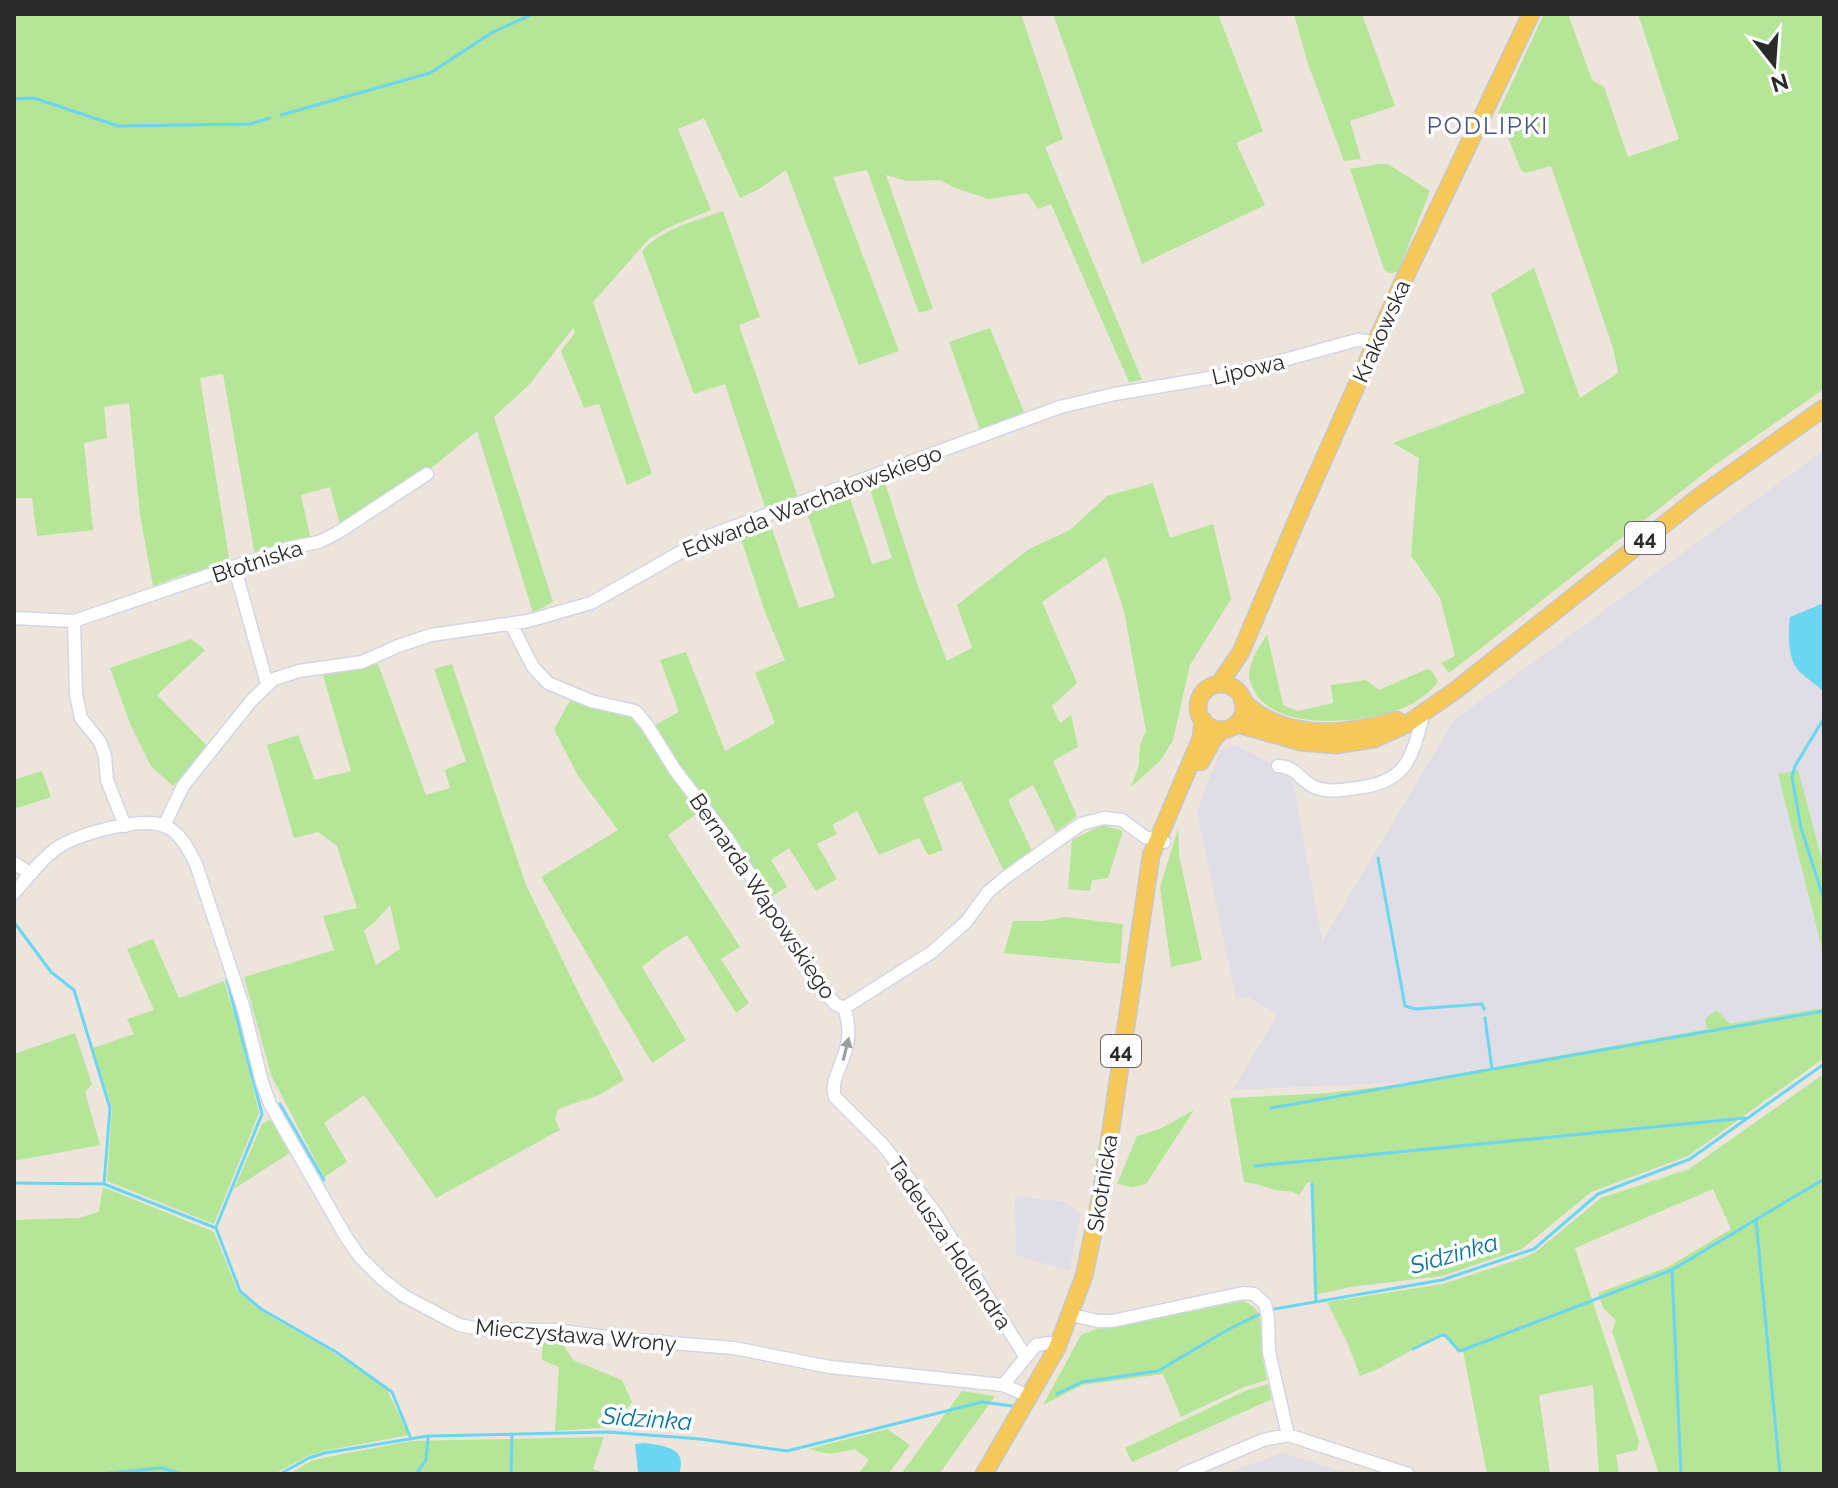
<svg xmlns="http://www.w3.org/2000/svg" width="1838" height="1488" font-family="Raleway,sans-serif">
<rect width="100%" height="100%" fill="#ede5dc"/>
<path fill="#dfdde5" d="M1824 450V1008L1408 1082 1233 1090 1278 1014 1247 997 1236 999 1197 812 1220 750 1235 745 1263 759 1293 782 1322 942 1454 720Z
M1015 1196 1064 1202 1081 1214 1069 1271 1016 1255Z
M1281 1453 1352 1474H1225Z"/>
<path fill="#b5e596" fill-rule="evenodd" d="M14 14H1021L1063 139 1045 147 1142 380 1129 382 1051 204 1038 209 1027 193 989 199 955 188 940 180 907 181 886 175 933 309 919 313 867 170 833 177 899 351 859 365 786 170 759 189 740 198 704 118 678 129 711 210 667 228 649 239 593 302 652 474 627 485 599 404 584 408 561 351 575 333 573 328 529 385 494 417 553 602 533 613 477 431 425 473 341 528 330 487 301 495 311 540 255 556 223 374 200 378 230 564 180 576 153 586 140 515 129 403 104 407 107 438 84 443 93 530 37 536 32 498H14Z
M1053 14H1218L1263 131 1236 143 1265 205 1142 264Z
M1294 14H1362L1395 106 1350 121 1361 159 1344 161 1307 61Z
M1544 14H1568L1592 80 1604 87 1628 157 1679 139 1638 14H1824V389L1716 464 1449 673 1441 663 1455 656 1440 598 1411 555 1419 458 1393 443 1525 393 1491 294 1534 268 1580 398 1618 373 1613 348 1551 166 1525 173 1521 170 1498 113Z
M1379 164H1388L1430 191 1398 272 1389 273 1384 269 1350 169Z
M723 211 760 317 739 325 798 497 765 507 725 384 694 394 642 251C662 229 695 221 723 211Z
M990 328 1024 412 980 430 949 342Z
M884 480 919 589 947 661 972 648 957 605 1029 549 1070 530 1107 496 1153 483 1170 538 1213 524 1231 599 1190 665 1173 740 1161 760 1131 787 1139 765 1140 745 1146 731 1124 611 1106 557 1042 602 1077 683 1052 706 1060 723 1071 715 1078 747 1053 761 1077 816 1056 832 1033 785 1008 800 1033 853 1004 872 961 781 923 798 943 850 928 855 919 838 879 855 857 811 832 825 837 834 817 844 837 879 816 891 789 848 771 860 787 887 771 897 710 803 678 769 653 726 679 712 660 660 686 652 725 751 775 723 755 673 785 660 765 612 739 533 770 523 799 608 835 597 806 510 849 495 872 564 892 558 869 486Z
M1267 634 1283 705 1298 711 1333 703 1331 685 1366 680 1379 690 1427 669 1432 671 1438 682C1428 694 1417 702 1403 708 1367 723 1275 733 1254 690 1252 685 1248 679 1249 673 1250 660 1261 645 1267 634Z
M191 639 205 650 157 695 209 748 173 786 151 766 131 726 110 668Z
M378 664 426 795 450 788 445 770 466 761 434 669 452 664 526 885 580 996 624 1080 599 1095 558 1109 555 1118 560 1130 436 1198 364 1095 324 1123 347 1162 324 1177 271 1075 244 977 334 950 323 916 357 908 337 846 318 832 294 838 267 745 298 735 315 780 351 771 323 675ZM390 905 400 949 376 965 364 930 374 923Z
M571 699 635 716 704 808 668 835 740 947 721 959 749 1003 736 1013 687 935 663 950 642 967 686 1040 652 1063 541 877 618 830 578 776 554 729Z
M1798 770 1824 868V956L1778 774Z
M42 771 51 797 14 809V780Z
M1102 825 1123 831 1108 878 1092 880 1090 891 1068 889 1072 840Z
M1178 829 1179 855 1202 960 1171 967 1160 887Z
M1064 917 1123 924 1120 964 1004 953 1013 921H1042Z
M153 939 179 998 224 981 241 1036 259 1113 214 1224 107 1181 112 1108 93 1048 134 1034 127 1019 154 1010 127 949Z
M1824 1008V1058L1688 1156 1591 1192 1522 1249 1442 1276 1351 1287 1314 1295 1311 1182 1307 1183 1299 1195C1290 1189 1282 1192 1272 1189 1262 1186 1254 1183 1244 1182L1230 1098 1329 1093 1395 1085 1707 1029 1705 1019 1716 1010 1730 1024Z
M75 1033 92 1084 85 1092 100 1145 14 1161V1054Z
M1824 1074V1474H1659L1612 1331 1616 1320 1603 1308 1598 1293 1668 1267 1731 1229 1713 1189 1575 1248 1639 1441 1637 1450 1616 1455 1619 1474H1599L1593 1385 1539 1395 1550 1474H1487L1463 1351H1459L1447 1337 1438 1335 1380 1368 1360 1376 1348 1344 1327 1302 1443 1284 1526 1257 1538 1250 1601 1198 1689 1169Z
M1194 1110 1146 1184 1133 1187 1117 1184 1137 1136 1160 1129Z
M271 1119 291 1152 234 1189 262 1124Z
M103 1187 214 1232 238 1292 261 1311 329 1350 386 1388 409 1435 324 1451 308 1456 274 1474H14V1220L78 1218 99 1212Z
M1243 1301C1267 1309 1260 1333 1262 1353 1263 1362 1265 1371 1267 1380L1244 1387 1181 1417 1163 1374 1083 1385 1043 1405 1081 1335 1096 1329Z
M543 1337H558L573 1360 622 1380 632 1402 613 1427 555 1431 559 1367 542 1360Z
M1268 1384 1272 1399 1132 1462 1125 1448 1245 1391Z
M962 1391 995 1396 939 1474H901Z
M887 1429 910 1445 888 1474H858L869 1460 855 1449 830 1454 808 1449Z
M604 1437 593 1469 608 1474H289L311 1461 327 1457 411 1441Z"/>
<path fill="#6bd6f2" d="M1824 603V693C1817 684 1808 680 1800 672 1787 660 1788 633 1790 617Z
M645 1443C666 1446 688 1448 679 1474L638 1472 635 1444Z"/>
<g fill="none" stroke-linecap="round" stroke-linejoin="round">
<path stroke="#6bd6f2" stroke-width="3" d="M14 99 34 98 118 126 250 124 270 118
M281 115 430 73 493 32 533 14
M1824 718 1795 766 1792 777 1801 828 1824 900
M1378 858 1405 1006 1416 1009 1482 1004 1484 1009
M14 922 51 972 74 990 110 1108 104 1184
M1485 1018 1492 1069
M280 1104 324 1180
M1271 1108 1824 1011
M1255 1166 1745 1118
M14 1183 104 1184 216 1228 240 1291 261 1309 336 1352 392 1392 410 1436
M1312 1184 1316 1301
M1756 1220 1780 1474
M216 1227 262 1114 227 980
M1269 1310 1442 1280 1534 1249 1598 1194 1690 1159 1824 1064
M1413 1349 1442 1335 1446 1336 1459 1351 1463 1350 1672 1270
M1057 1394 1082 1382 1158 1371 1229 1329 1262 1313
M99 1474 162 1468 182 1474
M280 1474 309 1458 325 1453 428 1436 609 1432 700 1439 787 1451 982 1402 1012 1406
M416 1474 426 1460 428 1437
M511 1474 512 1435
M1681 1474 1672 1270 1824 1179"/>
<defs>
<path id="minor" d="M235 569 267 684
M14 618 74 621 289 548 319 542 337 533 427 474
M74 621 76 695 81 718 100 742 105 756 107 780 125 826
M511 624 533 667 548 683 591 701 635 711 647 725 675 770 727 838 818 983 835 1004 844 1008 932 952 966 922 988 892 1006 877 1081 824 1104 818 1122 820 1145 837 1164 842
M1278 766C1295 766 1300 780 1314 787 1328 793 1343 790 1357 788 1409 782 1412 756 1424 712
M164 826 183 786 252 700 274 679 299 671 362 662 398 646 431 635 528 621 591 603 709 536 1060 407 1115 394 1233 374 1357 340 1376 342
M14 863 31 874
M14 893C28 877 40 860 57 848 78 834 141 816 165 826 180 832 189 850 196 864L243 1006 262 1082 270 1104 346 1237 360 1257 382 1279 404 1296 459 1325 479 1329 555 1330 622 1339 734 1348 830 1367 1003 1385 1031 1397
M844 1008C860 1051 827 1073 835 1097L883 1145 934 1211 1025 1356
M1072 1315 1098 1321H1112L1243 1293 1254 1294 1265 1304 1268 1317 1269 1352 1288 1435
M1003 1385 1036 1345 1050 1343 1057 1348
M1183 1474 1263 1440 1288 1435 1408 1474"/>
<path id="major" d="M1219 684 1241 652 1298 517 1400 288 1531 14
M1198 707a23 23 0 1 1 46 0a23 23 0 1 1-46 0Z
M1242 700C1281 742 1347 735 1397 720
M1237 724 1301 742 1336 745 1374 739 1407 724 1456 690 1700 496 1824 408
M1201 762 1213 740 1222 730
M984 1474 1057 1348 1084 1276 1102 1190 1151 856 1201 738 1203 720"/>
</defs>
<use href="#minor" stroke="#d1d6e4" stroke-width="15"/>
<use href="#major" stroke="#c8c8c8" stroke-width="19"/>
<use href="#minor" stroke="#fff" stroke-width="12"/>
<use href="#major" stroke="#f5c859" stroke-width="16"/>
</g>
<defs><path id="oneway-solid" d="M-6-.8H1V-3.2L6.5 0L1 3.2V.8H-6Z" transform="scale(2)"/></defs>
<use fill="#9f9f9f" href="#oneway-solid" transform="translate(846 1049) rotate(-76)"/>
<g text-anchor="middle" stroke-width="7" stroke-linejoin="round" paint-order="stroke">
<g fill="#fff" stroke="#6a6a6a" stroke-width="2">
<rect x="1625" y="522" width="40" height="32" rx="6"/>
<rect x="1101" y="1035" width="40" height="32" rx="6"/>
</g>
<g font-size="20" font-weight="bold" fill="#2a2a2a">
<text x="1645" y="545">44</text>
<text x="1121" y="1058">44</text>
</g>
<g font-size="22" fill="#2a2a2a" stroke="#fff">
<text transform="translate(1381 331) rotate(-66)" y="8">Krakowska</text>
<text transform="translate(1248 369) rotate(-13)" y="8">Lipowa</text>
<text transform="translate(812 501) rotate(-21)" y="8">Edwarda Warchałowskiego</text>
<text transform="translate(257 561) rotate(-18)" y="8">Błotniska</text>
<text transform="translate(763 896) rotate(56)" y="8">Bernarda Wapowskiego</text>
<text transform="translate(1102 1183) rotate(-81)" y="8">Skotnicka</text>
<text transform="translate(950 1243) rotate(56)" y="8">Tadeusza Hollendra</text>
<text transform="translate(576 1335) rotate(5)" y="8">Mieczysława Wrony</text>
</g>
<g font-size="24" letter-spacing="2" fill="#49557d" stroke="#fff">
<text x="1488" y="134">PODLIPKI</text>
</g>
<g font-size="24" font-style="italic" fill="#0974a0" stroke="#fff">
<text transform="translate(1454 1254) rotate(-16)" y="8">Sidzinka</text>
<text transform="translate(647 1419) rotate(4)" y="8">Sidzinka</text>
</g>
</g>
<rect width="1838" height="1488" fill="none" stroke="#2a2a2a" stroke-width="32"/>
<g transform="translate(1774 64) rotate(163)" stroke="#ffffff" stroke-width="6" paint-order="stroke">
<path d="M0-6L14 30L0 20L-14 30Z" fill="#2a2a2a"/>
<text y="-12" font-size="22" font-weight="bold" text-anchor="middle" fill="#2a2a2a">N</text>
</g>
</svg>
